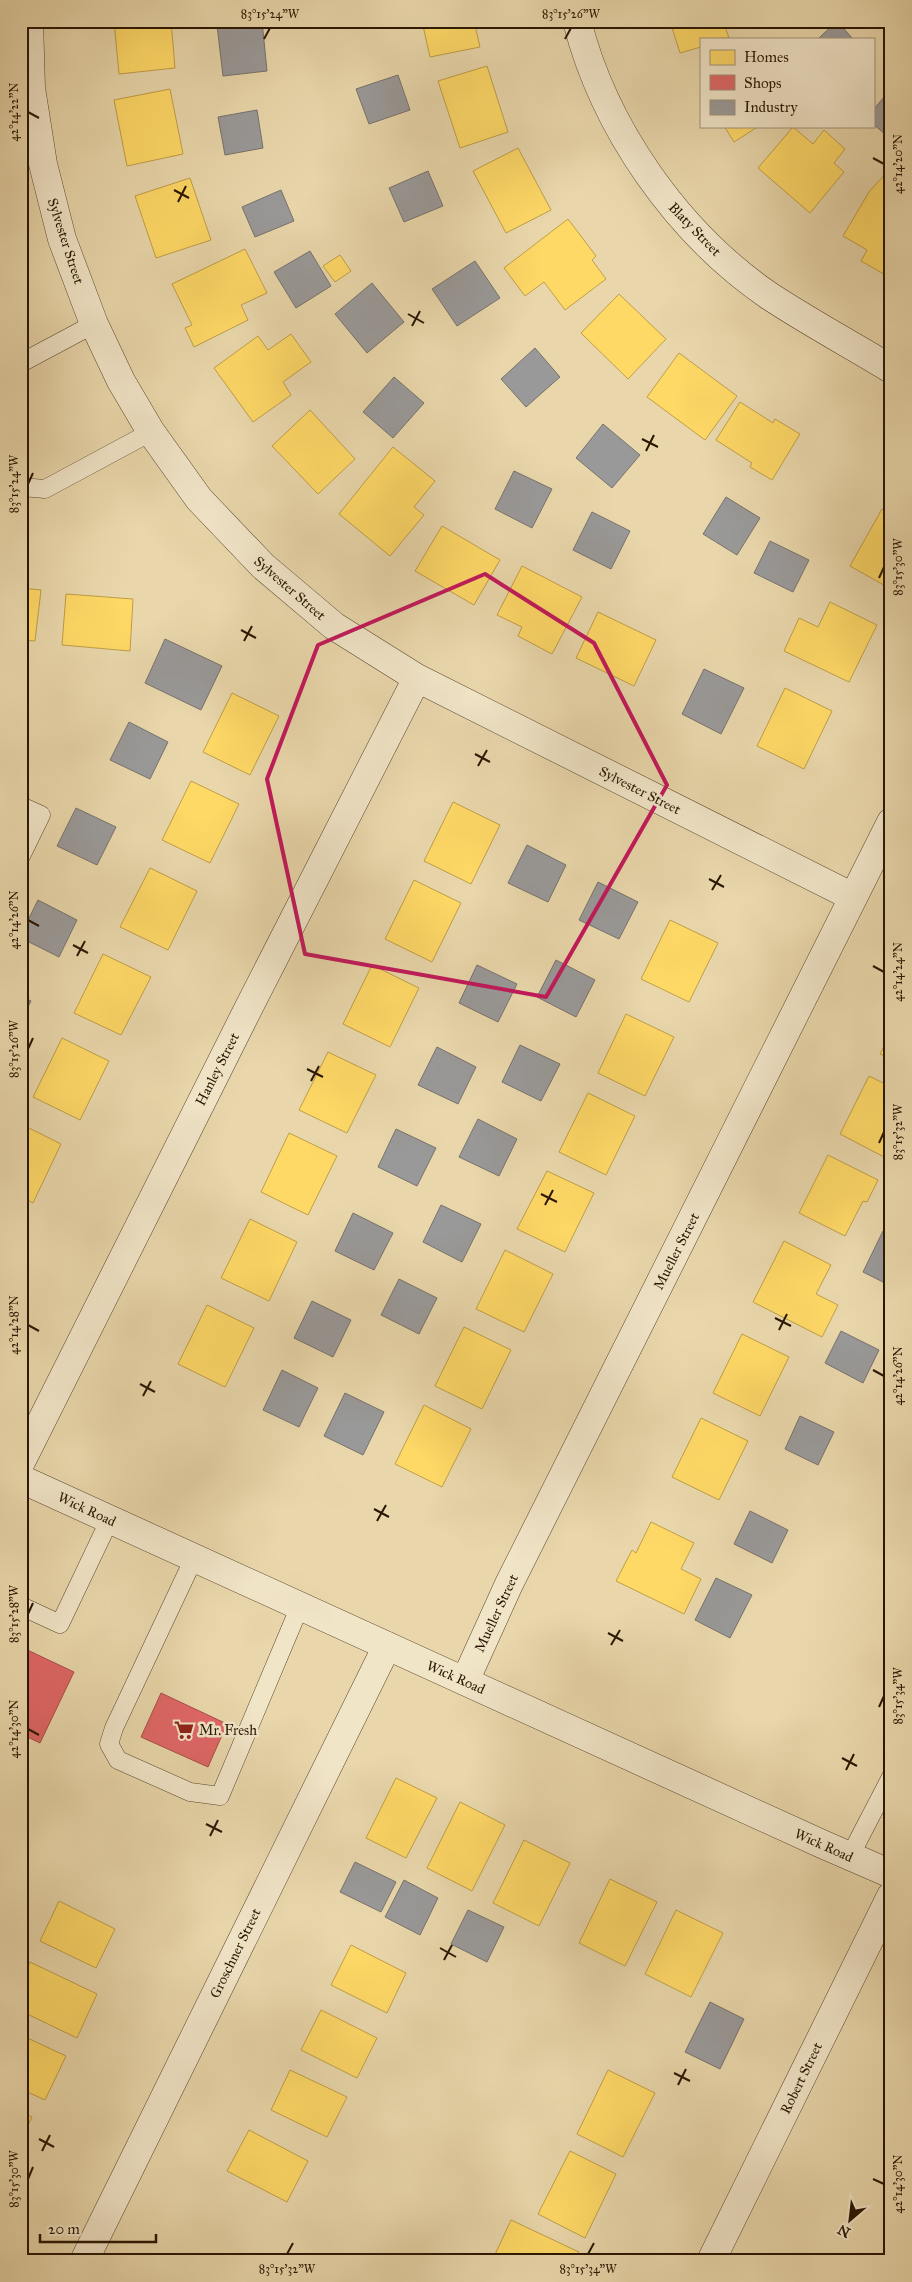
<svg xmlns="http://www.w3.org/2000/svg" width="912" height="2282" font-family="'IM FELL Great Primer',serif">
<rect width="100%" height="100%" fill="#e9d7ab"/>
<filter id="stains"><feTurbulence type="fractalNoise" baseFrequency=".004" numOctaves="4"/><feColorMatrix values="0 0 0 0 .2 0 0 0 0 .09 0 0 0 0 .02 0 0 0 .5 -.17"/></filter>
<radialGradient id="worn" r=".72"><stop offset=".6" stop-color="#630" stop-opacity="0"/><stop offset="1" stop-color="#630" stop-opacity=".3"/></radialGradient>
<path fill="#ffd966" stroke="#bf9e48" d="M114 21H171L175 68 119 74Z
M422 21H474L480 47 430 57Z
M670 21H723L729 38 701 39V47L680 53Z
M487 66 508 132 460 148 438 81Z
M170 89 183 154 127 166 114 100Z
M724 126H759L734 142Z
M793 127 813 144 824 130 845 149 834 163 844 172 810 213 758 168Z
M518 148 551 210 506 233 473 171Z
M888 171 891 174V278L861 261 867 250 843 236 869 192Z
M190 178 211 240 156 258 135 196Z
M568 219 596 256 592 260 606 279 565 310 544 282 525 296 504 268Z
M245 249 267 293 241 305 248 320 194 347 185 328 192 325 172 284Z
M340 255 351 271 335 282 323 266Z
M619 294 666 339 628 379 581 333Z
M291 334 311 362 283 382 291 395 253 422 214 368 258 336 268 350Z
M679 353 737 396 705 440 647 397Z
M740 402 773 423 775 419 800 434 772 480 750 467 752 463 716 440Z
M310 410 355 459 318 494 272 446Z
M393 447 435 481 414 507 424 515 390 556 339 514Z
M882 509 891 514V589L850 566Z
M442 526 500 560 474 605 415 571Z
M522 566 582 597 552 654 518 636 522 627 497 615Z
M21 588 41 590 35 641 21 640Z
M66 594 133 599 130 651 62 645Z
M830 602 877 625 849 682 784 651 799 618 818 627Z
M598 612 656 640 634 686 576 658Z
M785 688 832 711 804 769 757 746Z
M232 693 279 716 250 775 203 752Z
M191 781 239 804 210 863 162 840Z
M453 802 500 825 471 884 424 861Z
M150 868 197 891 168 950 120 927Z
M414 880 461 903 432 962 385 939Z
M670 920 718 943 689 1002 641 979Z
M103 954 151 977 121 1035 74 1013Z
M372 965 419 988 390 1047 343 1024Z
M626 1014 674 1037 645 1096 598 1073Z
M891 1033V1059L880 1054Z
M62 1038 109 1061 80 1120 33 1097Z
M328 1052 376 1075 347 1133 299 1110Z
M869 1076 891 1087V1149L886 1158 840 1134Z
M588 1093 635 1116 606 1175 559 1152Z
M21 1124 61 1144 33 1203 21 1197Z
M289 1133 337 1156 308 1215 261 1192Z
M828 1155 878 1180 867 1202 863 1201 845 1236 799 1213Z
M547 1171 594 1193 565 1252 517 1229Z
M250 1219 297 1242 269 1301 221 1278Z
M784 1241 831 1265 816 1294 838 1305 822 1337 753 1302Z
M505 1250 553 1274 524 1332 476 1309Z
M207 1305 254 1328 225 1387 178 1364Z
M464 1327 511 1350 482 1409 435 1386Z
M742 1334 789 1357 760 1416 713 1393Z
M424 1405 471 1429 442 1487 395 1464Z
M701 1418 748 1441 719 1500 672 1477Z
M651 1522 694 1543 681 1569 701 1579 684 1614 616 1581 632 1550 636 1553Z
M396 1778 437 1798 406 1858 366 1838Z
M460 1802 505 1825 472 1891 427 1868Z
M524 1840 570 1863 539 1926 493 1903Z
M610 1879 657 1902 625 1966 579 1943Z
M59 1901 115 1929 96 1968 40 1941Z
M676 1910 723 1933 691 1997 645 1974Z
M351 1945 406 1973 387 2013 331 1985Z
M30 1962 97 1994 77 2038 21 2011V1980Z
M321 2010 377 2038 357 2078 301 2050Z
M21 2035 66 2056 45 2100 21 2089Z
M290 2070 347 2097 327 2137 271 2110Z
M608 2070 655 2093 623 2157 577 2134Z
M21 2112 32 2117 21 2140Z
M249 2130 308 2161 287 2202 227 2171Z
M570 2151 616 2174 585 2238 538 2214Z
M511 2220 579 2252 574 2261H492Z"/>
<path fill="#e06666" stroke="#a94e48" d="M21 1647 74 1672 40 1743 21 1734Z
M161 1693 227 1724 208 1767 141 1737Z"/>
<path fill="#999" stroke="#77726c" d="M262 21 267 71 223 76 217 25Z
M837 21 853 39H818Z
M398 75 410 110 369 124 356 89Z
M891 89V139L873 124V110Z
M257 110 263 148 225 155 218 117Z
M428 171 443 206 404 222 389 188Z
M281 190 294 221 255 237 242 207Z
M310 251 331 286 296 308 274 272Z
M475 261 500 298 457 326 432 289Z
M372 283 404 322 367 353 335 314Z
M535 348 560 377 526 407 501 379Z
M394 377 424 403 393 438 363 412Z
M603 424 640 455 612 488 576 458Z
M514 471 552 489 532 528 495 509Z
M726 497 760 518 737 555 703 534Z
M592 512 630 531 611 569 573 550Z
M770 541 809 560 793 592 754 573Z
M165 639 222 666 201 710 145 683Z
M704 669 744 688 721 734 682 714Z
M129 722 168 742 150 779 110 760Z
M76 808 116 827 97 865 57 846Z
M527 845 566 865 548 902 508 883Z
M598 882 638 902 619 939 579 920Z
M38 900 77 920 59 957 21 938V934Z
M556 960 595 980 576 1017 537 997Z
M477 965 517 984 498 1022 459 1003Z
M21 996 31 1001 21 1020Z
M520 1045 560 1064 541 1101 502 1082Z
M437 1047 476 1067 458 1104 418 1085Z
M478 1119 517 1139 499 1176 459 1157Z
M396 1129 436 1148 417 1186 378 1167Z
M441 1205 481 1224 462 1262 423 1242Z
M353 1213 393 1233 374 1270 335 1251Z
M883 1231 891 1235V1286L863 1272Z
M399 1279 437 1298 419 1334 381 1315Z
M312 1301 351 1320 333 1357 294 1338Z
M841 1331 879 1350 863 1383 825 1363Z
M282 1370 318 1388 299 1427 263 1410Z
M345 1393 384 1412 363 1455 324 1436Z
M800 1416 834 1432 818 1465 785 1449Z
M750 1511 788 1530 772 1563 734 1544Z
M716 1578 752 1595 730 1638 695 1620Z
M355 1862 396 1882 381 1912 340 1892Z
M404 1880 438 1898 420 1935 385 1917Z
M468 1910 504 1927 487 1962 451 1944Z
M710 2002 744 2019 720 2069 685 2052Z"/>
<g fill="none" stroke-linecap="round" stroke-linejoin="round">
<defs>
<path id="service" d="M21 363 94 324
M21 487 45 489 151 432
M21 806 41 815 21 856
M194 1558 114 1728 109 1744 118 1760 190 1792 220 1796 300 1606
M21 1606 60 1624 110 1519
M850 1856 891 1777"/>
<path id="minor" d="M29 21 31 88 43 164 62 239 94 324 121 381 151 432 199 499 263 566 334 626 417 678 853 897
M577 21C604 128 677 232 768 295 807 321 850 344 891 369
M21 1462 248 1009 417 678
M465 1681 509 1584 891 822
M84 2261 387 1646
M711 2261 891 1896"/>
<path id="tertiary" d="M21 1479 822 1844 891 1874"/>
</defs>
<use href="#service" stroke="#59462c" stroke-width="19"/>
<use href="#minor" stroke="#59462c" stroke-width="29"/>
<use href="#tertiary" stroke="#59462c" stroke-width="29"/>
<use href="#service" stroke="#f1e5c8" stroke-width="18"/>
<use href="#minor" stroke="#f1e5c8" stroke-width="28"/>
<use href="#tertiary" stroke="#f1e5c8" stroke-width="28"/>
</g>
<path fill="none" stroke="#c2185b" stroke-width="4" stroke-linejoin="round" d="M485 574 594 643 667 785 546 997 305 954 267 779 318 645Z"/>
<path fill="none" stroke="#291602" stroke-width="2" d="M264 39 270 28M565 39 571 28M28 112 39 118M873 158 884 164M174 190 189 198M178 202 186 186M408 314 424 323M412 326 420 311M642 439 658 447M646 451 654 435M28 484 33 473M879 578 884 567M241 630 256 638M244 641 252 626M475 754 490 762M478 766 487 750M709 879 724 887M712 890 721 875M28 920 39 926M73 945 88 953M77 956 85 941M873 966 884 972M28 1049 33 1038M307 1069 323 1077M311 1081 319 1066M879 1143 884 1132M541 1194 557 1202M545 1205 553 1190M775 1318 791 1326M28 1325 39 1331M779 1330 787 1314M873 1370 884 1376M140 1384 155 1392M143 1396 151 1381M374 1509 389 1517M377 1521 386 1505M28 1614 33 1603M608 1633 623 1641M611 1645 620 1630M879 1707 884 1696M28 1729 39 1735M842 1758 857 1766M846 1770 854 1754M206 1824 222 1832M210 1836 218 1820M440 1948 456 1957M444 1960 452 1945M674 2073 690 2081M678 2085 686 2069M39 2139 54 2147M42 2151 50 2135M28 2179 33 2167M873 2179 884 2184M287 2254 293 2243M588 2254 594 2243"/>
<defs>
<symbol id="supermarket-bare" viewBox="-9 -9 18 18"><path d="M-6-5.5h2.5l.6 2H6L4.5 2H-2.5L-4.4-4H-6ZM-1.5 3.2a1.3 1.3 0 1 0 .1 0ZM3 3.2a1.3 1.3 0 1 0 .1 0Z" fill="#8f2418" stroke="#f1e5c8" stroke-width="2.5" paint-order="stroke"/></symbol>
</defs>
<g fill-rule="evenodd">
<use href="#supermarket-bare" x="170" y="1716" width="28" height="28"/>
</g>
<g text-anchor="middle" stroke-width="5" stroke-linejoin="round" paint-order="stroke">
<g font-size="14" fill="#291602" stroke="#f1e5c8">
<text transform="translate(695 229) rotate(46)" y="5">Blaty Street</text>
<text transform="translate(66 241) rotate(72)" y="5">Sylvester Street</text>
<text transform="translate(290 588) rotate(41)" y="5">Sylvester Street</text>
<text transform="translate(640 790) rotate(27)" y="5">Sylvester Street</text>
<text transform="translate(217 1069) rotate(-63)" y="5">Hanley Street</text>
<text transform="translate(676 1251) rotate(-63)" y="5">Mueller Street</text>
<text transform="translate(87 1509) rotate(25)" y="5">Wick Road</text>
<text transform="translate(496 1613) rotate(-65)" y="5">Mueller Street</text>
<text transform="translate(456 1677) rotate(24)" y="5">Wick Road</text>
<text transform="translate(824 1845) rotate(24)" y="5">Wick Road</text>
<text transform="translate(235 1953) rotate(-64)" y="5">Groschner Street</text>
<text transform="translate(801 2078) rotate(-64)" y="5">Robert Street</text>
</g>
<g font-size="14" fill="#291602" stroke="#f1e5c8" text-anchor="start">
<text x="199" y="1735">Mr. Fresh</text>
</g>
</g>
<rect width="912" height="2282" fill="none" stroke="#e9d7ab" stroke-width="55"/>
<rect x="700" y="38" width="175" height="90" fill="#f1e5c8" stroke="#a19279"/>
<rect x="710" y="50" width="25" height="15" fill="#ffd966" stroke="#a19279"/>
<text x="744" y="62" font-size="15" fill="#291602">Homes</text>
<rect x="710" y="75" width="25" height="15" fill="#e06666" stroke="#a19279"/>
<text x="744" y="88" font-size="15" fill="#291602">Shops</text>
<rect x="710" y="100" width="25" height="15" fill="#999999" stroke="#a19279"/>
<text x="744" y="112" font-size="15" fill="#291602">Industry</text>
<g transform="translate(850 2220) rotate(208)" stroke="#f1e5c8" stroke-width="4" paint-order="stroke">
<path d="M0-4L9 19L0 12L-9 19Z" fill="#291602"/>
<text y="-8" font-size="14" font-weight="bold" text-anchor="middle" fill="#291602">N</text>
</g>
<path d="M40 2234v8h116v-8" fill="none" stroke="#291602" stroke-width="2.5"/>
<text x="48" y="2234" font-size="15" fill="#291602" stroke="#f1e5c8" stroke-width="4" paint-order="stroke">20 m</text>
<rect x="28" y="28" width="856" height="2226" fill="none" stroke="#291602" stroke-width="2"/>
<g font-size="12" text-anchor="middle" fill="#291602">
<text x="270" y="18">83°15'24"W</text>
<text x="571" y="18">83°15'26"W</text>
<text transform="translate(14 112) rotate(-90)" y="4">42°14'22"N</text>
<text transform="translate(898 164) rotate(-90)" y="4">42°14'20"N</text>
<text transform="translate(14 484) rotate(-90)" y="4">83°15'24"W</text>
<text transform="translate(898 567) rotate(-90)" y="4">83°15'30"W</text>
<text transform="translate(14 920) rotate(-90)" y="4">42°14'26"N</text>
<text transform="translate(898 972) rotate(-90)" y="4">42°14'24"N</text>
<text transform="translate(14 1049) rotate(-90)" y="4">83°15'26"W</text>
<text transform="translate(898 1132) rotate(-90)" y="4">83°15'32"W</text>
<text transform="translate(14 1325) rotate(-90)" y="4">42°14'28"N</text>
<text transform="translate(898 1376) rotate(-90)" y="4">42°14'26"N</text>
<text transform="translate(14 1614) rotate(-90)" y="4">83°15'28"W</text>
<text transform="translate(898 1696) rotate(-90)" y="4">83°15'34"W</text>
<text transform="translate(14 1729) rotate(-90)" y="4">42°14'30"N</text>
<text transform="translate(14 2179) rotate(-90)" y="4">83°15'30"W</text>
<text transform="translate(898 2184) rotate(-90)" y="4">42°14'30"N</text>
<text x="287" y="2273">83°15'32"W</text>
<text x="588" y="2273">83°15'34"W</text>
</g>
<rect width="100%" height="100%" filter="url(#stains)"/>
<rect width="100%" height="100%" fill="url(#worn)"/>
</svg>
